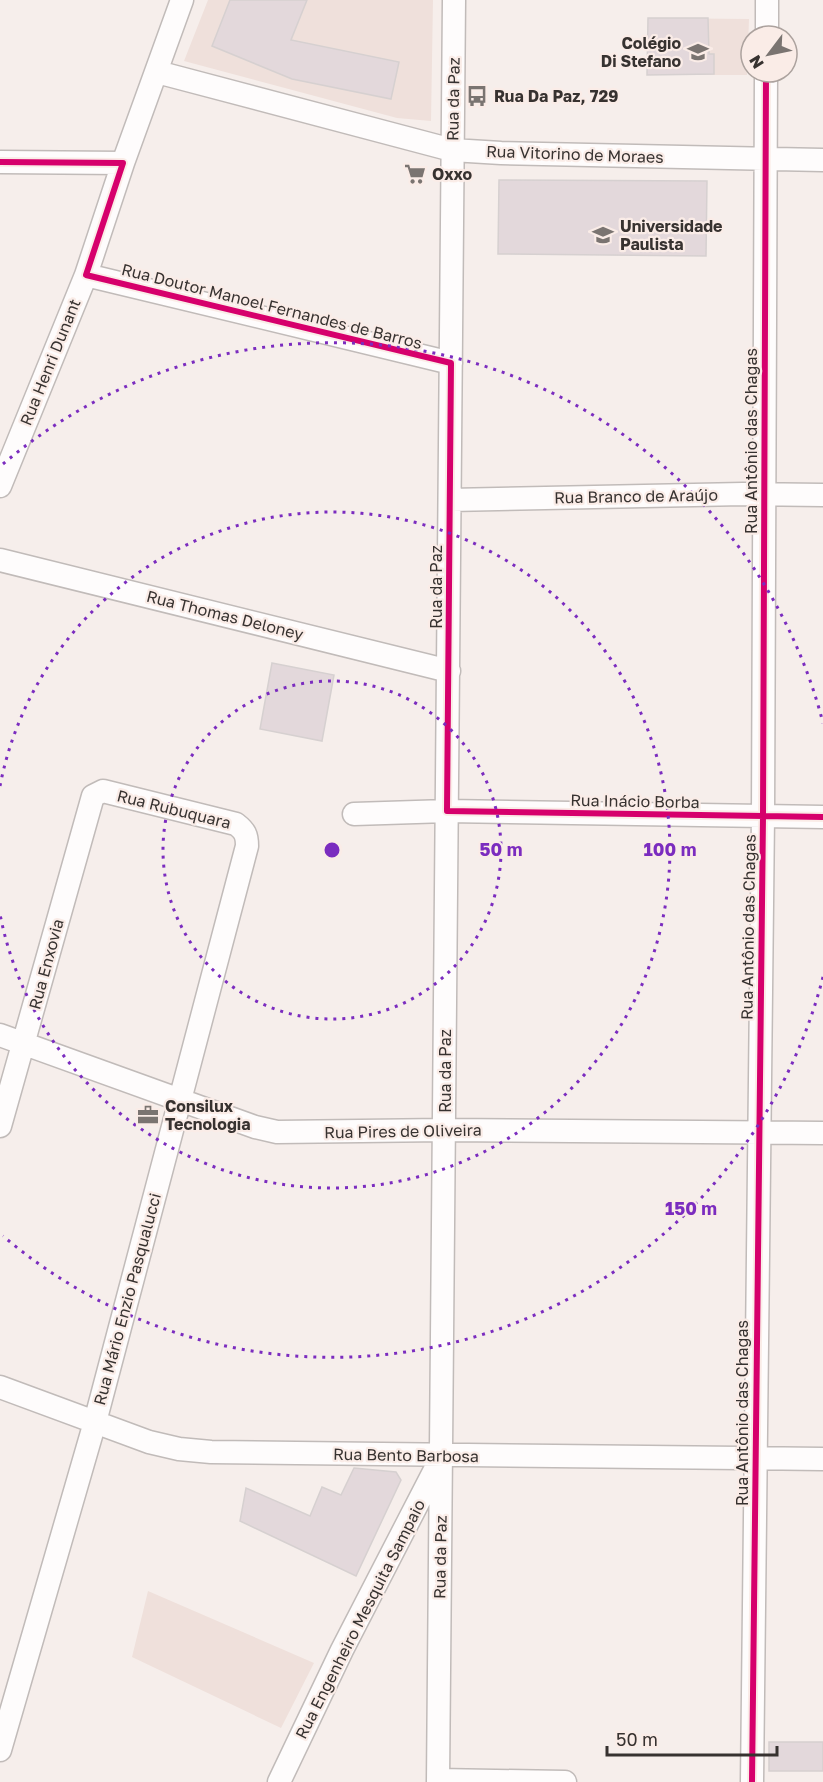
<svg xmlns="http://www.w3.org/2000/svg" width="823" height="1782" font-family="'Golos Text',sans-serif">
<rect width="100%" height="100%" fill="#f6eeeb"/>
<path fill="#efe0db" d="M208 0H433L431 121 397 118 184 61Z
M648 18 749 19 747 75H647Z
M148 1591 314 1663 281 1728 132 1657Z"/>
<path fill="#e3d8db" stroke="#d6d0d0" stroke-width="1.5" d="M230 0H307L291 40 399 62 391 99 292 79 212 46Z
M648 18H708L709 54H714V74L647 75Z
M499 180 707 181 706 256 498 254Z
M272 663 334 675 322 741 260 729Z
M354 1468 396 1472 401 1480 356 1576 240 1521 246 1488 310 1516 322 1487 341 1495Z
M769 1742H823V1771H769Z"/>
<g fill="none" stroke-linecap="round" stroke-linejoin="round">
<defs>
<path id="minor" d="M767 36V0
M157 72 452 150 501 153 823 160
M0 162 123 163
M86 275 451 363
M0 486 86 275 123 163 182 0
M450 500 743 494 823 495
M0 560 449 671
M354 814 447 811 823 817
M0 1035 255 1127 277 1132 444 1130 823 1133
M0 1126 93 796 103 791 236 824C245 831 247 835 247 846L95 1422 0 1750
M0 1387 149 1442 179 1449 211 1452 823 1459
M438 1780 565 1782
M279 1782 342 1650 440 1460
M438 1782 454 0
M752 1782 763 816 766 72"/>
</defs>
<use href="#minor" stroke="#c1bbb9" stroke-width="25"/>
<use href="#minor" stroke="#fefcfc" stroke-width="22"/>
<defs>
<path id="cycleway" d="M0 162 123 163 86 275 451 363 447 811 823 817
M752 1782 763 816 766 72"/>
</defs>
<use href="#cycleway" stroke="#faece7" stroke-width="10"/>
<use href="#cycleway" stroke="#d6006c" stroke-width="6"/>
</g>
<g fill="none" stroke="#7b2cbf" stroke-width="3" stroke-dasharray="3 6">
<circle cx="332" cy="850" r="169"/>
<path d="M0 786A338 338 0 1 1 0 914"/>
<path d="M823 977A507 507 0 0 1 3 1236M3 464A507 507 0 0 1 823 723"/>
</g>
<defs>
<symbol id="school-bare" viewBox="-9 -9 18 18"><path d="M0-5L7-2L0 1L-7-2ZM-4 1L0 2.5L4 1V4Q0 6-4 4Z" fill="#7a7471" stroke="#faece7" stroke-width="2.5" paint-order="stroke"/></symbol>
<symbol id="bus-bare" viewBox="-9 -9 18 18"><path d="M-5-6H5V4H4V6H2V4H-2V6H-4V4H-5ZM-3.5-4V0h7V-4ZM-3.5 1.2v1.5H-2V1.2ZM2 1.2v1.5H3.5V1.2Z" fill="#7a7471" stroke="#faece7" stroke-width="2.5" paint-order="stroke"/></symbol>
<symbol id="supermarket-bare" viewBox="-9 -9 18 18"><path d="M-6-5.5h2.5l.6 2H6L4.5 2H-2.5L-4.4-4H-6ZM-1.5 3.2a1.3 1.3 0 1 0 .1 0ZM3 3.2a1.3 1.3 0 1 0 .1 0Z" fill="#7a7471" stroke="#faece7" stroke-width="2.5" paint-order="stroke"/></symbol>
<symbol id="university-bare" viewBox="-9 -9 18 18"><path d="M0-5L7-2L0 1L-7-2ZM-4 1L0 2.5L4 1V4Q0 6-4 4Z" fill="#7a7471" stroke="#faece7" stroke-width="2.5" paint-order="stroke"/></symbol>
<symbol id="office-bare" viewBox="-9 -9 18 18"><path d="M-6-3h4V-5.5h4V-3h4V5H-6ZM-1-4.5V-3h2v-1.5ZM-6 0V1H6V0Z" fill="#7a7471" stroke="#faece7" stroke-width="2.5" paint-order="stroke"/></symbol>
</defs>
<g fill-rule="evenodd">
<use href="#school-bare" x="683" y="37" width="30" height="30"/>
<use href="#bus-bare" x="462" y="81" width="30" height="30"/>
<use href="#supermarket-bare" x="400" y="159" width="30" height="30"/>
<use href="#university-bare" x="588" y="220" width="30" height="30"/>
<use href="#office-bare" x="133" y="1100" width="30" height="30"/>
</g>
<g text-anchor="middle" stroke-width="4.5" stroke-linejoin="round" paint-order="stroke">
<g font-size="16" font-weight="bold" fill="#373230" stroke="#faece7" text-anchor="start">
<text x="681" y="49" text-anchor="end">Colégio<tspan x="681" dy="18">Di Stefano</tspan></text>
<text x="494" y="102">Rua Da Paz, 729</text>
<text x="432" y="180">Oxxo</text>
<text x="620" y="232">Universidade<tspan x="620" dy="18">Paulista</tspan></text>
<text x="165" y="1112">Consilux<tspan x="165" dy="18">Tecnologia</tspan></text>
</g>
<g font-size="16" fill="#373230" stroke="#faece7">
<text transform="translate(453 99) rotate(-89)" y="6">Rua da Paz</text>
<text transform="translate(575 154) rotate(2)" y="6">Rua Vitorino de Moraes</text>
<text transform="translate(272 306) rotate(14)" y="6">Rua Doutor Manoel Fernandes de Barros</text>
<text transform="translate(50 362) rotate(-68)" y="6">Rua Henri Dunant</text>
<text transform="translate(751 441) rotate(-90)" y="6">Rua Antônio das Chagas</text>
<text transform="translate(636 496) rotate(-1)" y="6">Rua Branco de Araújo</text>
<text transform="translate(436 587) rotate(-90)" y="6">Rua da Paz</text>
<text transform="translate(225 615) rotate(14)" y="6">Rua Thomas Deloney</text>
<text transform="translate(635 801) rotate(1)" y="6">Rua Inácio Borba</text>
<text transform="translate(174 809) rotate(14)" y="6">Rua Rubuquara</text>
<text transform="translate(748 927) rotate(-89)" y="6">Rua Antônio das Chagas</text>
<text transform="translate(46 964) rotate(-75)" y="6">Rua Enxovia</text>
<text transform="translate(445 1071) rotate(-90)" y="6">Rua da Paz</text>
<text transform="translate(403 1131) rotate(-1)" y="6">Rua Pires de Oliveira</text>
<text transform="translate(127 1299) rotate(-75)" y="6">Rua Mário Enzio Pasqualucci</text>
<text transform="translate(742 1413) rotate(-90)" y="6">Rua Antônio das Chagas</text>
<text transform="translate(406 1455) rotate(1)" y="6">Rua Bento Barbosa</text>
<text transform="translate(440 1557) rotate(-89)" y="6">Rua da Paz</text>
<text transform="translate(360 1619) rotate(-63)" y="6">Rua Engenheiro Mesquita Sampaio</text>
</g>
</g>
<circle cx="332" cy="850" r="9" fill="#7b2cbf" stroke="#faece7" stroke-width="3"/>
<g font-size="18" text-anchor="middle" font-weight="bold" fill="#7b2cbf" stroke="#faece7" stroke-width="4.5" stroke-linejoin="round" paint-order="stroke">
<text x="501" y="856">50 m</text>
<text x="670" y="856">100 m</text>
<text x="691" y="1215">150 m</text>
</g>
<g transform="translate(769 54) rotate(238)"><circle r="28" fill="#faece7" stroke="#aca29e" stroke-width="1.5"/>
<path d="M0-4.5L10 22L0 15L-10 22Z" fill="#7a7471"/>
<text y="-9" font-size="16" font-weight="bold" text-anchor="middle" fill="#373230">N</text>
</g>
<path d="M607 1746v9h170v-9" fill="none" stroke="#373230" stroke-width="3"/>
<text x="616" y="1746" font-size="18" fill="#373230" stroke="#faece7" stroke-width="4.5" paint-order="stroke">50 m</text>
</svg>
